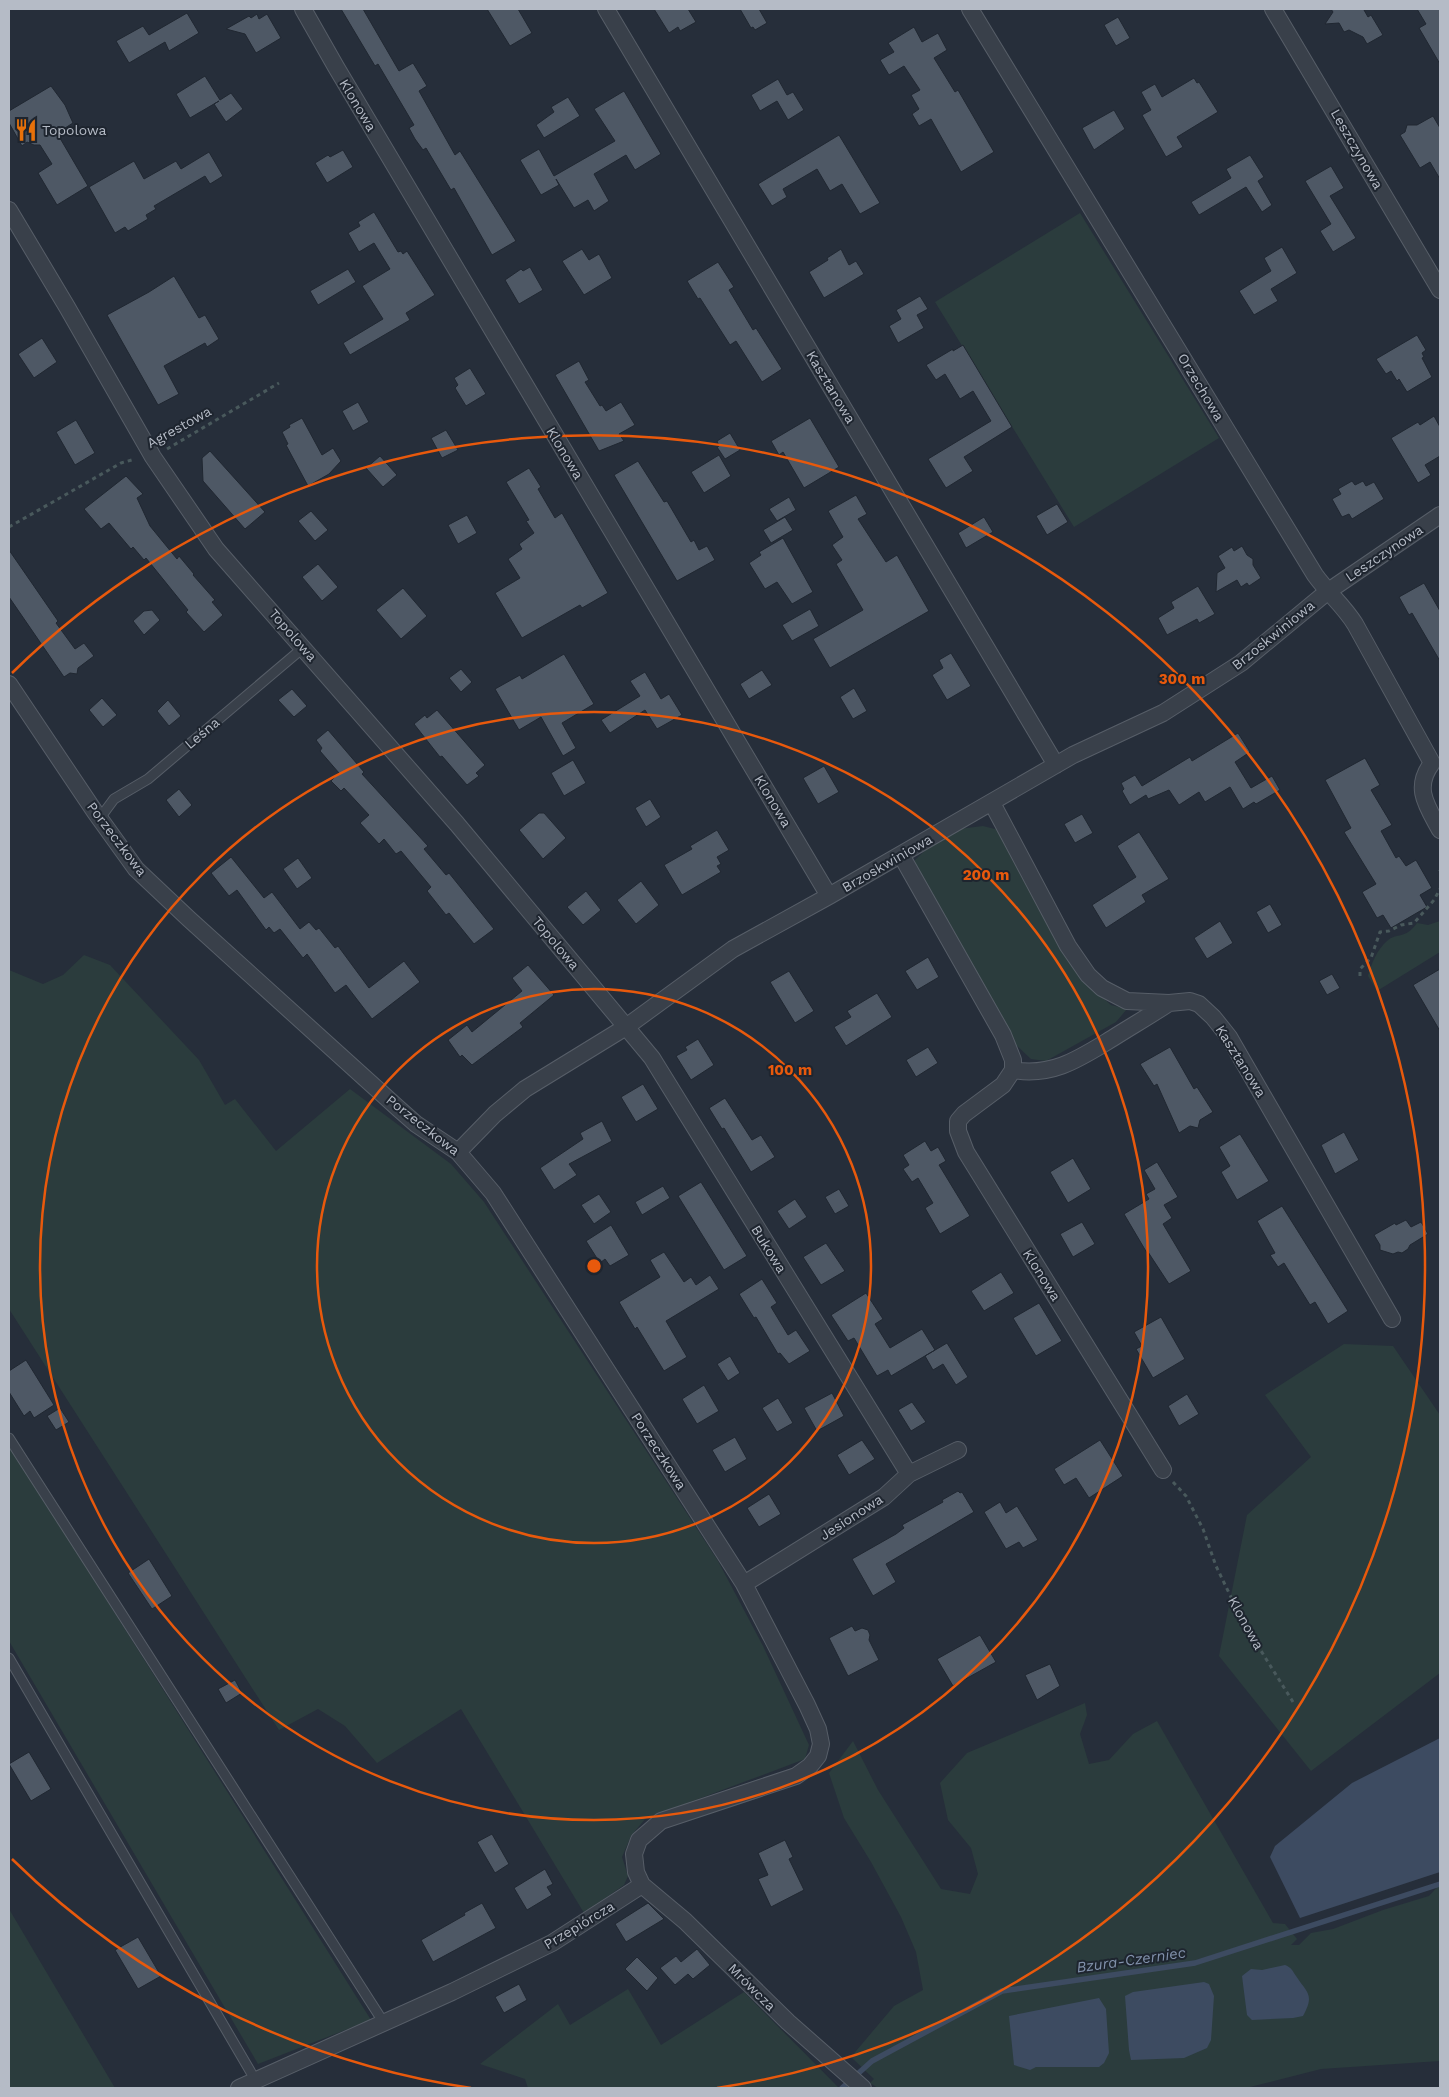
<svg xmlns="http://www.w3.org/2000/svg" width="1449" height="2097" font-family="'Work Sans',sans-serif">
<rect width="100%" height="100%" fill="#262e3a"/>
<path fill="#2b3c3d" d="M1080 213 1219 438 1074 527 935 302Z
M983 826 1003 831 1093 989 1111 1005 1127 1009 1116 1022 1046 1061 1031 1059 1016 1045 915 870V860L931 845 959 829Z
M1440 921V952L1377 991 1368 976C1371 964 1377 950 1387 941 1397 932 1405 940 1417 923L1428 925Z
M84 955 110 965 199 1060 225 1105 235 1099 276 1151 350 1089 451 1164 484 1202 718 1561 763 1646 809 1745 805 1759 645 1819 631 1836 622 1857 628 1876 624 1885 584 1913 461 1709 377 1763 345 1726 318 1709 279 1730 9 1309V970L43 984 63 975Z
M1344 1344 1393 1346 1440 1415V1673L1311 1771 1219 1656 1247 1515 1311 1457 1265 1395Z
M9 1445 371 2020 258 2064 9 1641Z
M1085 1703 1087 1715 1080 1734 1089 1764 1109 1760 1133 1734 1157 1721 1273 1923 1285 1924 1297 1939 1291 1945H1299L1311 1933 1333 1929 1383 1910 1429 1896 1440 1884V2061L1321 2069 1246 2088H878L870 2083 874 2079 851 2057 894 2006 923 1990 916 1952 901 1917 871 1862 844 1818 829 1773 853 1741 878 1790 941 1889 970 1894 978 1874 971 1848 948 1820 940 1783 967 1753Z
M9 1909 115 2088H9Z
M628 1989 661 2045 744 1992 839 2088H528L525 2079 480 2064 558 2004 570 2025Z"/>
<path fill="#3d4b61" d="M1440 1738V1872L1300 1918 1270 1857 1275 1846 1352 1783Z
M1285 1965C1292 1968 1292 1970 1296 1976 1307 1993 1315 1994 1303 2016L1293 2018 1252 2020 1247 2015 1242 1976 1251 1969 1262 1970Z
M1204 1982 1209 1984 1214 1996 1211 2040 1207 2048 1184 2058 1131 2060 1129 2050 1125 1996 1133 1992Z
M1099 1998 1106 2009 1109 2053 1104 2063 1099 2067H1036L1030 2070 1014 2065 1009 2016Z"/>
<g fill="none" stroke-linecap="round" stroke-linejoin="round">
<path stroke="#3d4b61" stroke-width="5.5" d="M842 2088 872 2061 1002 1991 1195 1963 1440 1884"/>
</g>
<path fill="#4e5865" stroke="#202731" d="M341 9H363L399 71 413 63 427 86 419 91 455 155 460 151 516 241 492 255 454 188 451 190 426 148 423 150 415 139 409 128 414 125 378 64 375 66Z
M487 9H518L532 33 510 46Z
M654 9H688L696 22 680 31 678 27 669 33Z
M740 9H759L767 23 755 30 753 27 751 28Z
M1331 9H1366L1364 10 1368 17 1371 15 1383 35 1367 44 1363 37 1349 30 1344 32 1339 23 1325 24 1333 12Z
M1417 9H1440V64L1419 28 1426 24Z
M187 13 199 33 169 51 165 42 129 63 116 41 143 26 149 35Z
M257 14 259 19 267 14 281 38 256 53 245 34 226 29 249 16 251 18Z
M1118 17 1130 38 1116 46 1104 25Z
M914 27 922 42 938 33 947 50 934 58 955 92 958 90 994 152 961 172 931 119 919 126 912 114 919 109 911 95 920 90 904 66 889 75 880 60 894 52 888 43Z
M205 76 220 100 231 93 243 109 226 122 214 104 219 101 190 118 176 94Z
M1194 78 1197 83 1199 82 1218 112 1177 137 1183 147 1166 157 1142 115 1151 110 1141 92 1155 84 1162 97Z
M778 79 787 95 793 92 804 110 788 120 777 101 760 111 751 95Z
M51 86 65 105 73 123 57 133 88 186 57 205 38 173 52 164 40 145H34L27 142 22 146 9 123V111Z
M624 91 661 154 635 170 626 155 594 174 609 201 594 211 588 200 574 208 556 179 559 185 541 195 520 160 539 149 554 176 615 141 594 109Z
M568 97 580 116 544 138 536 125 554 112 551 107Z
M1114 110 1125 129 1094 150 1082 128Z
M1433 116 1440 128V179L1430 162 1420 168 1400 135 1405 132 1407 125H1417Z
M839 135 880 203 860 214 842 184 830 191 817 169 783 189 787 197 772 206 758 184Z
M343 150 353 167 327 183 315 163 328 155 330 157Z
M209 152 223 176 210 184 205 176 154 206 156 209 146 215 148 219 128 231 125 227 115 233 89 187 134 161 144 179 176 161 181 169Z
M1250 155 1264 177 1258 181 1272 205 1262 212 1246 187 1199 215 1191 202 1231 178 1226 169Z
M1331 166 1344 188 1330 196 1356 238 1333 252 1320 231 1331 224 1305 181Z
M374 212 398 252 401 251 403 254 407 251 435 295 406 313 410 320 350 355 343 343 383 319 362 286 390 269 374 243 359 252 348 233 360 226 358 222Z
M1282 247 1297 273 1271 289 1278 301 1254 315 1239 291 1271 271 1264 258Z
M582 249 589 260 599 254 612 278 584 295 562 261Z
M841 249 849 265 856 261 864 274 824 298 809 272 828 260 827 258Z
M718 262 734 287 729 290 753 330 756 328 782 369 762 382 736 341 730 345 700 298 698 299 687 281Z
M530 267 543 290 519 304 505 280 521 269 523 271Z
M348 269 356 282 318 305 310 291Z
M174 276 199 318 205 315 219 339 207 347 205 343 164 366 179 394 158 405 107 315 149 292Z
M920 296 928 309 917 315 924 328 898 343 889 326 901 319 896 310Z
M1417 335 1426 350 1422 353 1424 357 1422 358 1432 377 1407 392 1399 379 1397 381 1391 371 1386 374 1376 359Z
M42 338 57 362 34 378 18 354Z
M963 345 1012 427 964 457 973 471 946 488 928 459 991 421 973 391 960 399 945 374 936 380 926 365 953 349V351Z
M579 361 589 380 585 382 600 406 602 405 606 411 621 402 635 425 619 434 624 441 599 451 555 375Z
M470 368 486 394 466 406 455 388 458 385 454 378Z
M358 402 369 422 353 431 342 411Z
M1434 416 1440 427V456L1425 465 1431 475 1418 483 1391 438 1418 422 1420 425Z
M302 418 322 455 333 448 341 461 329 474 308 486 286 445 288 444 282 432 290 427 289 425Z
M810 418 839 467 804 488 783 452 779 455 771 441Z
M76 420 95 453 75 465 56 432Z
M446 430 458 450 442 458 431 438Z
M730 433 740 450 725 459 717 447 719 446 717 441Z
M210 451 265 512 245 529 203 481 202 458Z
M719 455 731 476 704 493 691 472Z
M380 456 397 475 383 487 366 468Z
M638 461 664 502 667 501 691 542 694 540 699 550 707 546 715 560 677 581 614 475Z
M529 468 541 487 538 489 555 518 562 513 608 593 582 608 580 605 522 638 495 593 520 578 508 559 522 549 519 544 534 533 526 521 529 520 506 482Z
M126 476 143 494 137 498 150 526 177 559 179 556 194 574 193 575 215 600 212 602 223 615 204 632 186 612 188 610 146 558 144 560 133 547 131 549 109 523 101 529 84 509Z
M1352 481 1355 485 1363 481 1366 486 1374 482 1384 499 1352 519 1349 514 1342 517 1332 499 1341 494 1338 489Z
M856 495 867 514 858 519 886 562 897 555 929 611 830 668 813 639 863 610 836 564 842 560 832 545 843 537 828 511Z
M789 497 796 510 777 521 769 509Z
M1057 504 1068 522 1047 535 1036 516Z
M311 511 328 530 315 541 298 521Z
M467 515 477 533 458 544 448 525Z
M785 517 793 530 771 543 763 530Z
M984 517 993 532 966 548 958 533Z
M783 538 813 592 792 604 777 582 765 589 749 563 761 555 759 552Z
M1242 546 1247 555 1253 559V565L1261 578 1249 586 1247 583 1241 587 1237 580 1216 592 1217 573 1225 568 1218 556 1232 547 1234 551Z
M9 550 58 621 56 623 75 649 84 643 94 656 78 668 77 674 70 673 64 677 9 597Z
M318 564 338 587 322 601 302 577Z
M1424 583 1440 611V661L1412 613 1409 615 1399 597Z
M1198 586 1215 614 1199 623 1197 619 1167 635 1158 618 1174 608 1171 602Z
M403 588 427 616 401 639 376 610Z
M810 609 819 626 792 641 782 625Z
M152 610 160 620 144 635 133 621 144 611Z
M951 653 971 686 947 700 932 675 943 668 939 660Z
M564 654 594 704 562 723 576 748 563 756 541 717 519 730 495 689 520 675 522 679Z
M461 669 472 682 461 692 449 678Z
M762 670 772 685 749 699 740 684Z
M645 672 661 699 669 694 682 715 657 729 645 710 610 733 601 720 640 696 630 681Z
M854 688 867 711 853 719 840 697Z
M292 689 307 706 294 717 278 700Z
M102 698 117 715 103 727 89 710Z
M168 700 181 716 169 726 157 711Z
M437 710 485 765 476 773 479 776 467 785 442 756 440 757 414 724 425 715 427 718Z
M328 730 364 772 362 774 428 846 424 849 446 875 449 873 494 929 474 944 449 913 446 915 427 891 431 887 401 851 396 854 384 839 379 844 360 823 369 815 344 788 341 791 331 781 339 773 320 751 322 748 316 740Z
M1238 733 1250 752 1235 762 1251 788 1272 776 1280 790 1256 804 1254 802 1243 809 1230 787 1205 802 1199 792 1179 805 1169 790 1148 799 1146 795 1130 805 1122 791 1124 789 1121 783 1135 775 1142 786 1190 757 1192 761Z
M1365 758 1380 785 1371 790 1392 825 1381 831 1396 858 1399 856 1406 866 1416 860 1432 888 1420 895 1427 907 1391 928 1383 915 1377 918 1362 892 1376 884 1344 832 1351 828 1325 780Z
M573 760 586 783 564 796 551 773Z
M824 766 839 792 818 804 803 778Z
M179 789 192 805 179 817 166 800Z
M650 799 661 817 646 827 635 808Z
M539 813H544L566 838 543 859 519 830Z
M1082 814 1093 833 1075 843 1064 824Z
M717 830 729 850 717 857 721 864 717 866 721 872 682 895 664 865 692 849 690 846Z
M1139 832 1169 879 1142 895 1146 902 1106 928 1092 905 1136 877 1117 846Z
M231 857 264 898 272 892 300 929 309 922 316 930 319 928 335 948 338 946 369 988 404 961 420 982 372 1019 346 985 335 993 307 954 303 958 280 929 274 933 269 927 266 930 237 890 229 896 211 873Z
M298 858 312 878 297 889 283 869Z
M641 881 659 905 636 924 617 900Z
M586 891 601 910 583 925 567 907Z
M1270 904 1282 925 1268 933 1256 912Z
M1220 921 1233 943 1207 959 1194 938Z
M928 957 939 977 917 990 905 971Z
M528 965 554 995 520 1023 523 1027 472 1065 462 1055 460 1057 448 1040 467 1025 472 1032 522 991 512 978Z
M1440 969V1031L1413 985Z
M789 971 814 1011 795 1023 770 982Z
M1332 974 1340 988 1327 995 1319 981Z
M877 993 892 1017 846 1046 834 1027 851 1017 847 1011Z
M698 1039 714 1065 691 1080 676 1056 687 1050 685 1047Z
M928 1047 938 1063 916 1077 906 1060Z
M1170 1047 1194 1089 1197 1087 1213 1112 1200 1120 1198 1128 1190 1126 1179 1133 1157 1084 1154 1086 1140 1064Z
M643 1084 658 1109 636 1122 621 1097Z
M725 1098 752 1140 761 1135 775 1157 751 1172 724 1128 722 1129 709 1108Z
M602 1121 612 1141 569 1164 577 1175 554 1190 540 1168 583 1139 580 1133Z
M1344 1132 1359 1160 1335 1174 1321 1145Z
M1240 1134 1269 1181 1237 1200 1221 1172 1230 1166 1219 1147Z
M925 1141 931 1151 938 1147 946 1161 939 1165 970 1216 940 1234 925 1208 933 1203 918 1178 912 1182 903 1169 909 1165 903 1155Z
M1073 1158 1091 1189 1068 1203 1050 1172Z
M1157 1162 1178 1197 1164 1205 1172 1218 1163 1224 1191 1271 1169 1284 1148 1252 1147 1253 1124 1214 1149 1199 1146 1194 1155 1189 1144 1170Z
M701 1182 747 1256 724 1270 678 1196Z
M663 1186 670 1198 642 1215 635 1202Z
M839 1189 849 1206 835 1214 825 1197Z
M599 1194 611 1212 594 1224 581 1205Z
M795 1199 807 1217 789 1229 777 1211Z
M1282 1206 1348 1311 1328 1324 1315 1302 1310 1305 1284 1263 1278 1267 1270 1255 1275 1253 1257 1221Z
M1406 1220 1411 1227 1421 1222 1428 1234 1410 1245 1408 1249 1402 1253 1398 1252 1393 1254 1380 1250V1245L1374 1235 1395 1223 1396 1225Z
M1082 1222 1095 1244 1073 1257 1060 1234Z
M611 1225 629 1255 610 1266 605 1259 600 1263 586 1241Z
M826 1243 845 1271 821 1285 803 1257Z
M664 1252 684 1282 691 1277 696 1285 710 1275 719 1289 666 1321 687 1357 664 1371 637 1327 635 1329 619 1302 660 1277 650 1260Z
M1001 1272 1014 1293 984 1311 971 1291Z
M762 1279 777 1303 771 1307 788 1335 796 1330 810 1351 789 1364 780 1353 778 1354 756 1317 754 1318 739 1294Z
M866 1293 883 1319 875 1324 890 1348 922 1329 935 1350 891 1376 888 1370 877 1376 854 1338 848 1341 831 1315Z
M1039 1303 1062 1341 1036 1356 1013 1318Z
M1161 1317 1185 1359 1153 1378 1136 1349 1142 1346 1134 1332Z
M947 1343 968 1377 956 1385 943 1364 933 1370 925 1356Z
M730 1356 740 1373 728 1381 717 1364Z
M26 1360 54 1405 34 1418 30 1411 24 1416 9 1392V1371Z
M704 1385 719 1411 697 1424 682 1399Z
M832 1393 844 1416 817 1431 804 1408Z
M1187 1394 1199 1414 1179 1426 1168 1406Z
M778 1398 793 1423 777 1432 762 1408Z
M912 1402 926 1422 911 1431 898 1410Z
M60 1408 69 1422 56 1430 47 1416Z
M735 1437 747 1459 725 1472 712 1450Z
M862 1440 875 1459 849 1475 837 1455Z
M1100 1440 1123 1476 1089 1498 1076 1478 1064 1485 1054 1469Z
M958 1491 960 1493 962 1492 974 1512 886 1564 896 1582 873 1596 852 1559 896 1534 904 1528 902 1525 943 1502 942 1500Z
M769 1494 781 1514 759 1527 747 1508Z
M1000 1502 1006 1513 1017 1506 1038 1540 1023 1548 1019 1542 1006 1549 984 1512Z
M149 1559 172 1596 152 1609 128 1573Z
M852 1626 855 1631 862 1628 868 1630 870 1635 869 1640 879 1660 848 1676 829 1638Z
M980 1635 996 1662 953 1686 937 1659Z
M1050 1664 1060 1686 1037 1700 1025 1675Z
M235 1680 242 1693 226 1703 218 1689Z
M29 1752 51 1789 31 1801 9 1764Z
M492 1834 509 1864 495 1873 477 1842Z
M785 1840 793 1857 789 1859 804 1890 771 1907 758 1879 768 1875 758 1853Z
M545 1869 553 1884 547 1887 552 1895 527 1910 514 1888Z
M482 1903 496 1928 433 1962 421 1940 465 1915 464 1913Z
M648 1903 664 1919 626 1942 615 1924Z
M138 1937 161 1976 138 1989 115 1950Z
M697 1949 710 1965 693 1979 688 1974 675 1985 660 1968 676 1956 681 1962Z
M637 1957 658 1978 647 1991 625 1969Z
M519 1984 527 2000 504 2013 495 1997Z"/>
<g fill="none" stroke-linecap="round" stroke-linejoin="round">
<defs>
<path id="service" d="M100 818 114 799 148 779 304 647
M9 1438 384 2023
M9 1658 256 2081"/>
<path id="minor" d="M303 9 336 67 829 896
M606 9 1056 765
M970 9 1315 575C1328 593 1344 606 1355 624L1432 763C1413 788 1427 806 1440 830
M1273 9 1440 290
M9 210 67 307 153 457 216 549 457 824 652 1058 909 1474
M9 684 95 812 136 869 189 919 399 1109 416 1124 458 1152 493 1193 744 1584 807 1705 818 1729 821 1744 818 1756 810 1766 796 1776 661 1821 639 1840 634 1854 636 1872 642 1885 685 1921 788 2022 863 2088
M992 803 1068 946 1088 975 1102 988 1127 1001 1169 1003 1190 1001 1199 1004 1213 1017 1229 1037 1392 1319
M901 855 1003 1035 1013 1060V1070L1003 1085 964 1114 958 1121V1131L966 1152 1163 1470
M1013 1070C1053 1077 1080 1058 1113 1038 1132 1026 1151 1015 1169 1003
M458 1152 495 1114 525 1089 626 1027 733 949 829 896 1073 755 1163 713 1241 663 1327 592 1440 515
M744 1584 884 1497 909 1474 958 1450
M239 2088 452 1992 552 1943 642 1885"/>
</defs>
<use href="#service" stroke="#575e68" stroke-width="11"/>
<use href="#minor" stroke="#575e68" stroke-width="18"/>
<path stroke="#49595c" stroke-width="3" stroke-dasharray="4 4" stroke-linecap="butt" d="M167 449 279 383
M9 527 121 463 135 459
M1440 870V871
M1360 976V969L1371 958 1380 932 1389 931 1401 925 1414 923 1434 900 1440 889
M1173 1482 1186 1496 1203 1529 1216 1566 1243 1622 1293 1702"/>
<use href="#service" stroke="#39404a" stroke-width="9"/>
<use href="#minor" stroke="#39404a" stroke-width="16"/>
</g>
<g fill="none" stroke="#e8590c" stroke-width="2.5">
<circle cx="594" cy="1266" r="277"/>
<circle cx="594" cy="1266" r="554"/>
<path d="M471 2088A831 831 0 0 1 12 1859M12 673A831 831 0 1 1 717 2088"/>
</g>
<defs>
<symbol id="restaurant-bare" viewBox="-9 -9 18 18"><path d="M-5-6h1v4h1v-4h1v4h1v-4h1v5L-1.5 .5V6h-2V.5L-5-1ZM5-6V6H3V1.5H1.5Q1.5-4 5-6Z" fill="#e8710a" stroke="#1e252f" stroke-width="2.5" paint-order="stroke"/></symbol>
</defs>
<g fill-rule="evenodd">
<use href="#restaurant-bare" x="10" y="114" width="32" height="32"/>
</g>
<g text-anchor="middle" stroke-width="4" stroke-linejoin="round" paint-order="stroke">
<g font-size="14" fill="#b5bbc6" stroke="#1e252f">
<text transform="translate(358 105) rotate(59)" y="5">Klonowa</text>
<text transform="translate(1357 149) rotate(60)" y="5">Leszczynowa</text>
<text transform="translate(831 387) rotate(59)" y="5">Kasztanowa</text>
<text transform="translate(1201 387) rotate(59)" y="5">Orzechowa</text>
<text transform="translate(179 427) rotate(-29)" y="5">Agrestowa</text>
<text transform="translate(565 453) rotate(59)" y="5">Klonowa</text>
<text transform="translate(1384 553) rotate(-34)" y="5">Leszczynowa</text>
<text transform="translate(293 635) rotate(49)" y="5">Topolowa</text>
<text transform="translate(1273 635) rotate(-39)" y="5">Brzoskwiniowa</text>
<text transform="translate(202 733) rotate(-40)" y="5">Leśna</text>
<text transform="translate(773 801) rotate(59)" y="5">Klonowa</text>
<text transform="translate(117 839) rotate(53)" y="5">Porzeczkowa</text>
<text transform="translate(887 863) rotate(-30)" y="5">Brzoskwiniowa</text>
<text transform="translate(556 943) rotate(50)" y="5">Topolowa</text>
<text transform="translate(1241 1061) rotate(58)" y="5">Kasztanowa</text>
<text transform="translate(423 1125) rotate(38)" y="5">Porzeczkowa</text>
<text transform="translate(769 1249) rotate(58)" y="5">Bukowa</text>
<text transform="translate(1042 1275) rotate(58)" y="5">Klonowa</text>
<text transform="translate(659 1451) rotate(57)" y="5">Porzeczkowa</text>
<text transform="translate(851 1517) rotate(-33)" y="5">Jesionowa</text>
<text transform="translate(1246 1623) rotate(61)" y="5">Klonowa</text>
<text transform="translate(579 1925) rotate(-31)" y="5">Przepiórcza</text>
<text transform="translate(752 1987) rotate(45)" y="5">Mrówcza</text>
</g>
<g font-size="14" fill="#b5bbc6" stroke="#1e252f" text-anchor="start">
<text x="42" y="135">Topolowa</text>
</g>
<g font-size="15" font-style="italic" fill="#8090aa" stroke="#1e252f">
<text transform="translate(1131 1960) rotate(-8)" y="5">Bzura-Czerniec</text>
</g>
</g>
<circle cx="594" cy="1266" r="8" fill="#e8590c" stroke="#1e252f" stroke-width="2.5"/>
<g font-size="15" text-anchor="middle" font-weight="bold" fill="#e8590c" stroke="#1e252f" stroke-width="4" stroke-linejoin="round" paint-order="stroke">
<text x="1182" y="684">300 m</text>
<text x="986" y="880">200 m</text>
<text x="790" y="1075">100 m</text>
</g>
<rect width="1449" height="2097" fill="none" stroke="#b5bbc6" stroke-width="20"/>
</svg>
